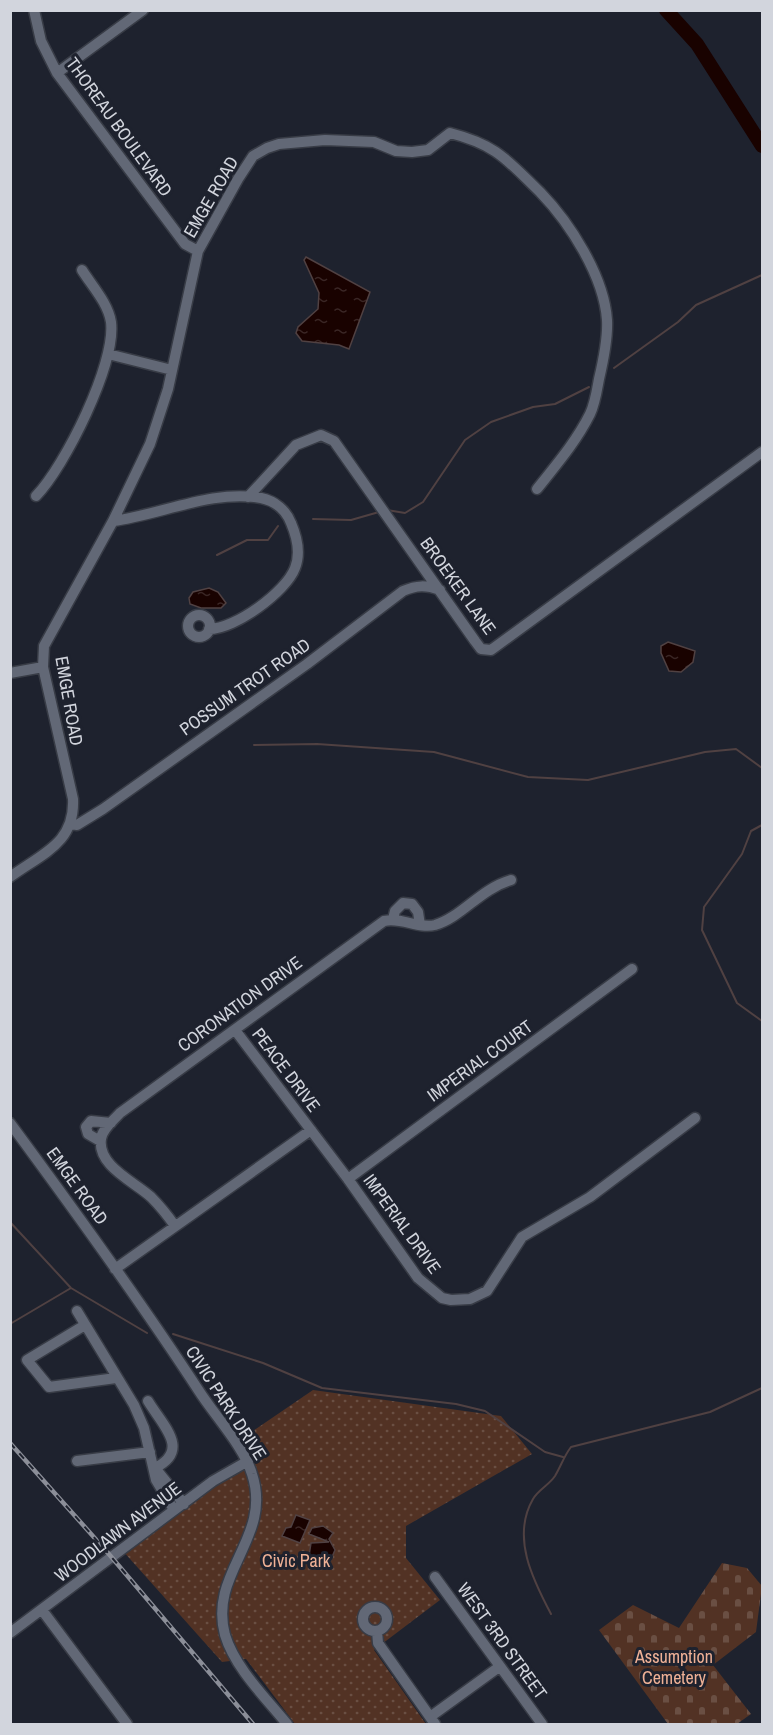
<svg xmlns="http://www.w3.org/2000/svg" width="773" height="1735" font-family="'Archivo Narrow',sans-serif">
<defs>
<pattern id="grass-dots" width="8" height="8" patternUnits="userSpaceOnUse" patternTransform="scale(1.5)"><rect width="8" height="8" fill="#523224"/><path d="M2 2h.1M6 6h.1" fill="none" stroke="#6a4f43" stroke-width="1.8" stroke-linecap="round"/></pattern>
<pattern id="cemetery-stones" width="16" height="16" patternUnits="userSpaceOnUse" patternTransform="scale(1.5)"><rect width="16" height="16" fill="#523224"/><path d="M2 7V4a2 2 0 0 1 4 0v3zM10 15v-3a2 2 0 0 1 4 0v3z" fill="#6a4f43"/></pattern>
<pattern id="water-ripples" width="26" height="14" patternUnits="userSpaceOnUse" patternTransform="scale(1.5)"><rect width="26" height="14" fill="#190200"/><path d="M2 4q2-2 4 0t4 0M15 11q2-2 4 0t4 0" fill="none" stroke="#3a2625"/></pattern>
</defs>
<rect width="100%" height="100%" fill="#1e222e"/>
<path fill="url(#grass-dots)" d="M313 1390 501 1416 532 1454 406 1526V1558L440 1600 374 1650 426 1724H295L246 1659 222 1662 122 1550 252 1459 241 1439Z"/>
<path fill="url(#cemetery-stones)" d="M722 1563 747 1568 762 1586 756 1632 713 1665 751 1714 737 1724H668L599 1630 633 1605 679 1628Z"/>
<path fill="url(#water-ripples)" stroke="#504142" stroke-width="1.5" d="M306 257 370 292 349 349 339 345 302 341 296 333 298 327 318 309 319 293 304 260Z
M209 588 218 592 226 603 221 608H201L190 604 189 598 193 592Z
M668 642 695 651 693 662 681 672 669 671 661 653V646Z
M296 1515 310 1520 300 1543 282 1536 286 1528 291 1527Z
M323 1526 333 1533 329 1539 335 1550 329 1564 326 1559 309 1556 311 1543 329 1542 309 1534 312 1528Z"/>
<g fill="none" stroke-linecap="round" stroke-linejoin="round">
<path stroke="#504142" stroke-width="2" d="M614 368 678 322 696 305 762 275
M387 510 405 513 423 502 465 440 491 422 533 407 555 404 589 387
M313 519 351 520 379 512
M217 555 247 540H268L278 526
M254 745 317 744 434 752 528 777 588 780 705 752 736 749 762 768
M762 825 751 831 742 854 704 907 702 930 737 1003 762 1021
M10 1222 71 1288 147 1333
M10 1324 71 1288
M173 1334 263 1363 322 1388 456 1404 485 1411 545 1452 563 1457
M551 1614C533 1580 511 1537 533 1499 538 1490 549 1485 555 1476 561 1466 564 1456 571 1447L710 1412 762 1388"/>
<path stroke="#190200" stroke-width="14" d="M666 10 697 44 762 146"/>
<defs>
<path id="minor" d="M34 10 41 41 57 73 185 244 198 251
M57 73 143 10
M108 354 172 370
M36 496C65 466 116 364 111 322 108 303 92 286 82 270
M248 497 296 445 321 435 334 441 475 641 481 649 491 650 762 452
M113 521C160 515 213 489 261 498 275 501 286 510 291 523 297 537 301 553 295 568 286 592 235 629 209 629
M188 626a11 11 0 1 1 22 0a11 11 0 1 1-22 0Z
M10 673 43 667
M71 824 77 825 103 809 307 664 403 591C417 585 426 585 440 590
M10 877C43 853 75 843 73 799L43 667 44 646 113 521 150 444 168 389 198 251 238 179 253 156 267 148 279 144 325 140 374 142 396 151 412 152 428 150 450 133C497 145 507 160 540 192 570 223 604 276 607 320 608 338 603 362 599 379 597 390 595 404 590 414 576 442 556 465 537 489
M393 919 395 911 403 903 412 904 418 912 420 925
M235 1030 348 1179 418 1278 442 1298 451 1300 470 1299 487 1291 522 1237 590 1197 695 1118
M10 1123C75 1211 139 1299 199 1391 215 1416 244 1447 252 1474 273 1538 208 1572 225 1635 235 1668 266 1698 287 1724
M100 1141 88 1134 86 1127 91 1121 111 1123
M348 1179 632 969
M175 1226C168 1216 160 1206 151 1197 135 1182 97 1166 101 1139 102 1129 113 1121 120 1113L384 921C402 917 418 929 435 925 462 917 480 889 511 880
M115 1269 311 1130
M77 1311 134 1405 144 1428 156 1480 174 1510
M85 1325 27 1360 49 1387 116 1378
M148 1401C163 1426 191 1450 155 1468
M77 1461 150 1452
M155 1468 184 1504
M435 1577 542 1724
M363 1619a12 12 0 1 1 24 0a12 12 0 1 1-24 0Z
M42 1610 127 1724
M377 1631 378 1643 435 1724
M10 1633 213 1481 248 1461
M430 1717 499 1667"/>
</defs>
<use href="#minor" stroke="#383c46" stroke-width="13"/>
<use href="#minor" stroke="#626876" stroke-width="10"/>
<defs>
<path id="rail" d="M10 1443 108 1553 253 1724"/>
</defs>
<use href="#rail" stroke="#8b8e98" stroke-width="4.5"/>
<use href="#rail" stroke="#1e222e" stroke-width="2" stroke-dasharray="7" stroke-linecap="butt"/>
</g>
<g text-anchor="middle" stroke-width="6" stroke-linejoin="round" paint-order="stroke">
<g font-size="18" fill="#d2d5dd" stroke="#1e222e">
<text transform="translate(119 127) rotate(54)" y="6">THOREAU BOULEVARD</text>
<text transform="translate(211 197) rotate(-60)" y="6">EMGE ROAD</text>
<text transform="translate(458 586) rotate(54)" y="6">BROEKER LANE</text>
<text transform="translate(245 687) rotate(-35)" y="6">POSSUM TROT ROAD</text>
<text transform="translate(69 701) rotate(80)" y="6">EMGE ROAD</text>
<text transform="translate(240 1004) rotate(-36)" y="6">CORONATION DRIVE</text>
<text transform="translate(480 1061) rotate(-36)" y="6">IMPERIAL COURT</text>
<text transform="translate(286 1070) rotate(53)" y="6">PEACE DRIVE</text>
<text transform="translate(77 1186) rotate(54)" y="6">EMGE ROAD</text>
<text transform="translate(402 1224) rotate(54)" y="6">IMPERIAL DRIVE</text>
<text transform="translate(226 1403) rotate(57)" y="6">CIVIC PARK DRIVE</text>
<text transform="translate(118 1532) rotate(-37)" y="6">WOODLAWN AVENUE</text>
<text transform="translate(502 1641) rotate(54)" y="6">WEST 3RD STREET</text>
</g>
<g font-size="18" fill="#efb196" stroke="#1e222e">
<text x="296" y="1567">Civic Park</text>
<text x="674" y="1663">Assumption<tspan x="674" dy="21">Cemetery</tspan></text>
</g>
</g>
<rect width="773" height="1735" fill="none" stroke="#d2d5dd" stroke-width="24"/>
</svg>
